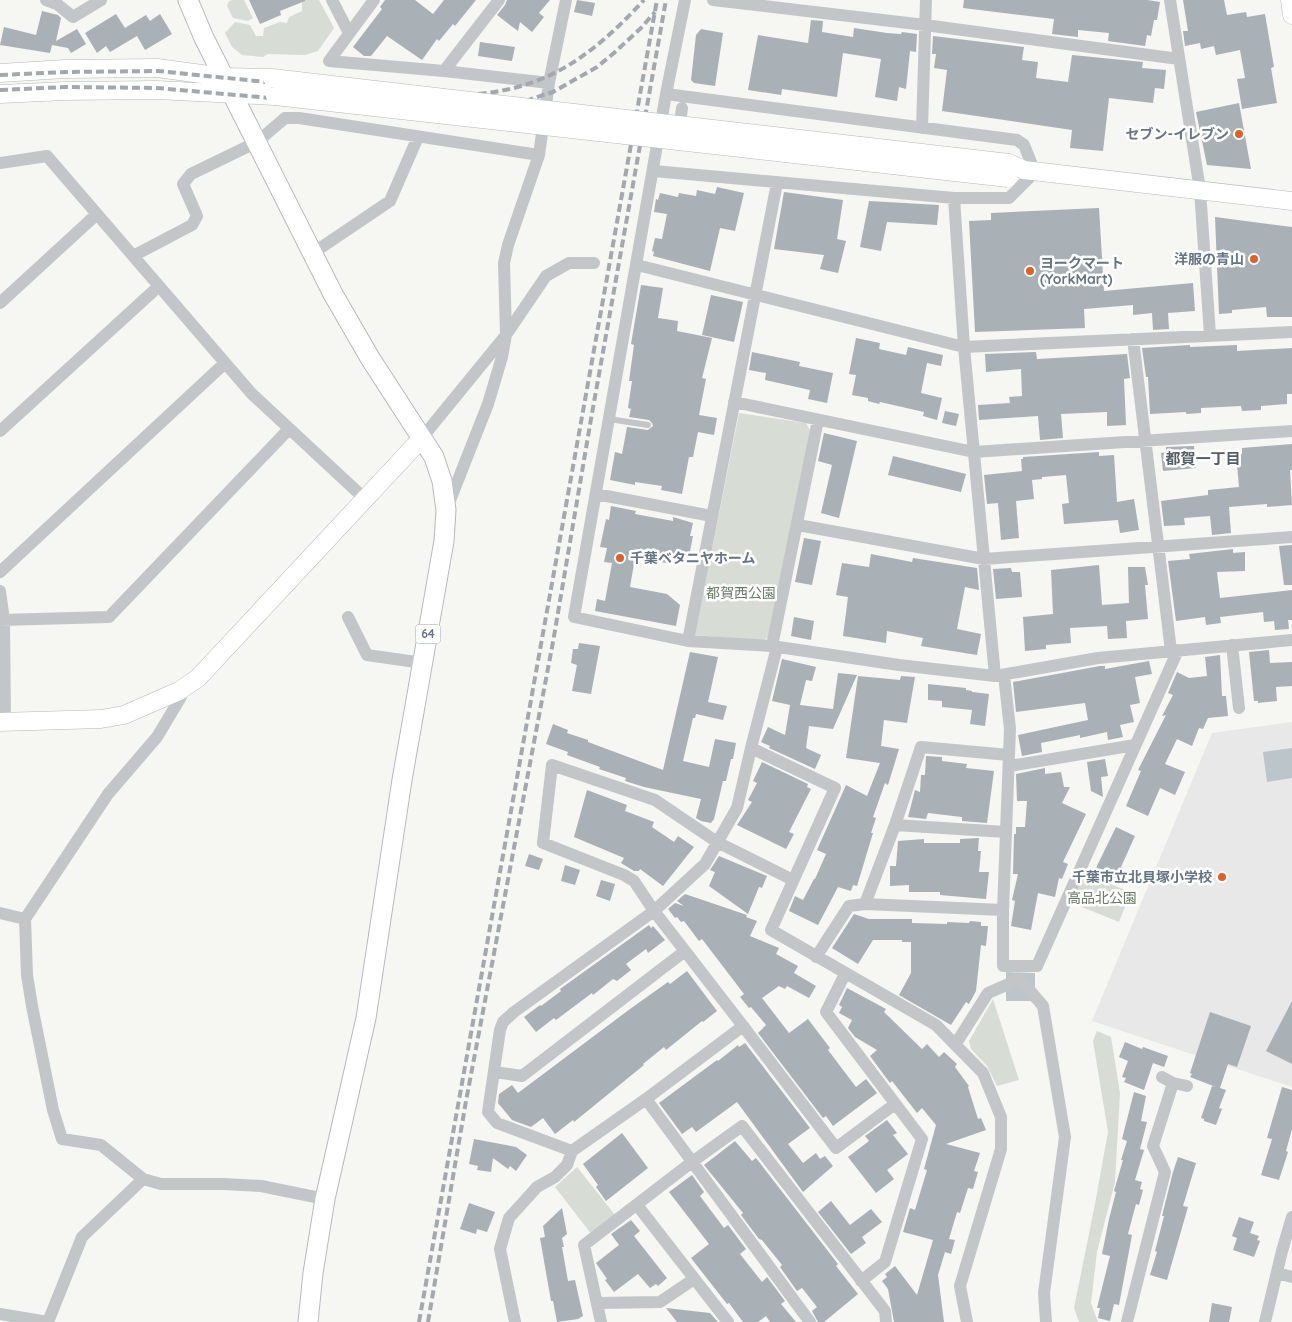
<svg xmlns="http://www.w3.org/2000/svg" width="1292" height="1322" font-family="Quicksand,'Noto Sans JP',sans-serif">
<rect width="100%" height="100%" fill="#f6f6f3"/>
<path fill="#e7e8e7" d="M1292 722V1087L1092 1021 1212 733Z"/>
<path fill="#d7ddd4" d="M232 0H244L253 18 248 21 233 18 227 6 229 1Z
M302 0H319L334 28 318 51 305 55 268 54 263 57 242 55 232 47 225 33 235 22 250 25 256 36H263L264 28 280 22 287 23 289 17 302 11Z
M739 413 806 423 810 430 771 635 763 641 695 635Z
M1084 874 1131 892 1119 922 1072 903Z
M993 999 1019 1080 997 1086 987 1066 971 1049 969 1041Z
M1097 1031 1111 1037 1120 1093 1115 1182 1097 1252 1091 1303 1098 1322H1079L1074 1308 1094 1209 1108 1132 1093 1041Z
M577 1167 616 1216 592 1235 555 1187Z"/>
<path fill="#bcc5ca" d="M1292 748V778L1267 782 1263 752Z
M1006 972 1035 973V1001H1006Z"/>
<path fill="#a9b0b6" d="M249 0H305V1L280 11 281 15 260 24Z
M385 0H415L433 14 444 0H476L455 26 453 24 439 41 437 39 422 60 387 36 371 56H364L353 47 382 9 380 7Z
M507 0H550L539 13 544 17 532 32 520 22 518 31 497 15 505 5Z
M577 0 595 3 592 16 574 12Z
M964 0H1147L1160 2 1157 20H1154L1151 36 1147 35 1145 46 1108 41 1109 33 1078 30V37L1052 34 1054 19 963 8Z
M1183 0H1224L1227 15 1246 12 1247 17 1265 14 1274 67 1271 68 1277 103 1242 109 1237 79 1245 78 1240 50 1216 55 1214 46 1201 49 1200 43 1185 46 1183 31H1188Z
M42 11 58 15 61 18 56 41 77 29 86 44 71 53 68 48 52 45 50 53 0 45 4 27 36 35Z
M116 14 125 28 146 15 150 21 160 14 172 34 145 50 137 36 110 52 106 46 97 53 85 33Z
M811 20 823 21 822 32 853 37 854 28 887 33 901 34 902 32 917 34 916 52 910 51 906 89 899 87 897 101 875 97 881 59 843 53 837 97 782 89 781 95 748 90 758 35 808 43Z
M701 29 723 33 715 86 694 83 691 80 696 35Z
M933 36 1024 47 1022 60 1038 62 1036 78 1068 82 1072 55 1143 62 1142 68 1166 70 1164 89 1155 88 1153 103 1109 98 1103 151 1070 148 1072 130 942 111 947 70 934 68 936 54H932Z
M480 42 515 47 512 61 478 56Z
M1239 103 1251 169 1207 165 1196 112Z
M717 187 744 193 735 231 720 228 710 271 653 256 654 252 652 251 655 238 662 239 667 214 654 212 656 199 658 200 660 193 678 197 679 193 696 196 697 190 715 194Z
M784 192 843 200 837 239 846 241 838 273 820 269 824 255 774 249Z
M869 201 939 205 937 225 887 222 881 251 860 247Z
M1099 208 1104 291 1193 283 1195 311 1168 313 1169 329 1153 330 1152 313 1133 315V305L1084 309 1085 328 975 332 969 221 991 220V213Z
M1215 217 1292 227V317H1267L1266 307 1232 310V313L1219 314Z
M641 285 663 288 658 318 678 321 677 331 712 338 702 378 706 379 699 415 717 418 714 435 698 432 693 457H689L682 494 661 490 662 486 635 482V485L610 480 615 452 622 454 627 427 648 430 653 426 652 423 649 420 629 417 631 409 628 408 632 381H629L634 345 631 344Z
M711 295 743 302 734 342 702 335Z
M856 338 880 343 879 349 906 355 908 347 943 355 941 366 927 363 921 393 942 398 937 420 923 416 924 412 880 402 879 404 868 401V398L852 395 856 375 849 374Z
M1190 345V347L1237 345V351L1292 348V394H1287V404L1261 406V410L1242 411 1241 406 1201 408V413L1186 414V412L1150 414 1148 377H1146L1142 348Z
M752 352 800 362 799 366 833 373 827 403 808 399 810 390 765 380 766 373 749 370Z
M1036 352 1037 359 1127 354 1130 378 1124 379 1126 425 1107 426V412L1061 414 1063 438 1040 440 1038 416 979 420 978 405 1010 403 1009 397 1022 396 1021 369 986 372 985 354Z
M945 411 959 414 956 426 942 423Z
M824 433 857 441 839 518 821 513 832 465 818 461Z
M1292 444V470H1290L1292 505 1267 507V504L1229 507 1231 533 1212 535 1210 516 1184 518 1185 525 1164 526 1161 501 1208 495V490L1239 487 1236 454H1242V448Z
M1194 446 1196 468 1163 471 1161 453 1166 452V447Z
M1099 452V456L1114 455 1117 502 1134 499 1139 530 1120 533 1118 520 1064 524 1062 504 1069 503 1066 475 1042 477V479L1032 480 1034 499 1016 501 1019 538 1001 540 998 503 987 504 984 475 1022 471 1021 459H1023V457Z
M893 456 966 474 961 492 888 475Z
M611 506 636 511 635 514 673 521V517L693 523 690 536H693L689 556 675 554 673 564 635 558 630 587 667 594 680 605 676 626 595 611 597 599 605 601 612 563 604 562 607 548 600 547 606 519 609 520Z
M804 538 821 541 812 585 795 582Z
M1292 545V585H1284L1279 546Z
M1233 549V553L1245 552V571L1217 572 1220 598 1292 590V620H1288L1289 629 1275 630 1274 621 1264 622 1263 612 1220 617 1221 623 1206 625 1205 617 1176 621 1168 561 1190 559 1189 554Z
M871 554 912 562 913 558 977 568 979 590 965 587 957 629 981 634 977 655 921 646 923 638 887 631 886 643 843 636 848 597 836 595 842 563 869 567Z
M1099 565 1102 605 1129 603 1128 567H1145L1148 585H1145L1148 619 1126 621 1127 638 1108 639 1107 626 1070 628 1071 643 1046 645V649L1025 651 1023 617 1053 614 1051 570Z
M1011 568 1012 572H1020L1022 597 996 599 993 569Z
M794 617 814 621 811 640 791 636Z
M579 643 600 646 591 694 572 691 577 665 571 663 573 649H578Z
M1269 650 1270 663 1292 662V686L1276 687 1277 701 1258 703V701H1254L1249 652Z
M690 652 718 657 708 702 727 706 723 720 696 714 695 718H693L683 761 709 767 715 739 736 743 733 759H731L726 781H723L714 819 711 823 701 821 696 818 701 799 644 787 625 781 626 778 599 769 600 767 567 755 568 752 546 744 553 724 568 730 567 733 588 740V742L663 770Z
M1220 655 1222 696H1226L1228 716 1208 718 1203 729 1199 728 1192 746 1177 739 1165 764 1185 772 1175 795 1160 788 1148 816 1126 806 1141 771 1138 770 1166 715 1162 716 1173 695 1168 693 1177 672 1189 678 1207 676 1205 657Z
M782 659 816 667 812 681 806 680 800 705 833 709 838 673 857 675 833 729 809 726 806 748 821 755 815 769 769 748 770 746 761 742 768 727 785 735 790 705 772 701Z
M1149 661 1152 674 1135 677 1140 703 1130 705 1134 722 1120 725 1123 737 1108 740 1107 732 1080 738V735L1041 743 1042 752 1022 756 1018 735 1088 720 1085 703 1016 712 1013 682 1100 666H1105V669Z
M858 676 900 680 901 676 915 677 907 723 884 720 881 746 899 749 888 785 885 783 873 817 876 818 871 833H873L857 886 853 885 851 891 838 887 818 925 789 911 795 896 803 900 814 879H815L826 854 817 850 846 785 867 796 880 763 846 758Z
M928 684 966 688V690L972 691V692L989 694 985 726 970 724 972 710 942 707V701L928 700Z
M926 756 942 757V761L967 764 966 768 994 771 987 823 962 821V817L928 813 926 819 908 817 915 790 920 792 921 775H925Z
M1105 759 1108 776 1101 777 1103 797 1091 791 1087 762Z
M762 762 808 784 807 787 811 789 789 832 794 834 786 849 737 825 752 802 748 800 757 783 753 781Z
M1045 768V774L1061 772 1064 787H1070L1062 803 1086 814 1063 862 1068 864 1062 879 1059 878 1055 897 1038 893 1031 930 1011 926 1015 901 1012 900 1018 874H1013L1014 834H1016V827H1025L1027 801H1017L1016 774Z
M587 790 627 805 625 811 654 822 652 827 674 842 678 836 694 847 663 886 640 869 639 871H634L621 863 624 858 574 837Z
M1116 827 1135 836 1121 867 1124 868 1118 883 1094 872Z
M979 838 978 851H981L979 872H989L986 899 940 895V892H909V885L890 886V866H896L898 841 924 839V843H960V839Z
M529 854 543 859 539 870 525 866Z
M719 856 767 876 762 888 759 887 748 914 709 886 715 872 710 870Z
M565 865 580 870 575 885 561 881Z
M601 880 615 884 610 901 596 896Z
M685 894 747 915 746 917 757 921 750 936 779 948 776 954 798 966 794 973 816 986 809 998 787 986 785 989 779 986 762 998 789 1033 808 1019 830 1048 828 1050 856 1087 866 1079 877 1093 833 1126 826 1116 823 1118 758 1033 766 1025 751 1007 749 1008 740 997 744 994 702 939 699 941 684 921 681 922 677 917 675 918 668 909 675 903 684 906 677 901Z
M854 914 869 919H912V923L947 924V922L969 923 970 921 981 922V926H988L986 946 981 945 976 991 969 1004 966 1002 951 1025 899 995 911 973V942H902V940H873L858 964 832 948Z
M649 925 651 928 653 926 665 940 648 953 646 949 626 964 631 970 617 981 613 979 593 995 592 993 556 1020 554 1018 536 1032 524 1017 540 1005 541 1006 561 991 560 989Z
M687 971 717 1011 703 1022 702 1021 666 1050 664 1047 643 1064 644 1065 574 1122 573 1120 555 1134 543 1118 531 1127 512 1120 498 1103 499 1094 512 1085 518 1093 630 1009 668 982 670 984Z
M847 988 886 1009 884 1012 922 1049 927 1044 939 1057 944 1052 957 1064 955 1067 969 1086 968 1087 978 1119 981 1118 986 1130 946 1144 980 1153 974 1171 978 1172 973 1189 968 1188 960 1213 957 1212 949 1239 955 1240 951 1254 945 1252 938 1275 944 1322H894L888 1289 882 1281 887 1277 885 1274 895 1266 917 1295 933 1240 903 1232 910 1208 915 1210 927 1170 924 1169 936 1125 922 1108 917 1113 892 1081 890 1083 870 1056 877 1050 855 1037 848 1028 852 1020 839 1013 842 1007 839 1005Z
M1292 1001V1064L1266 1051Z
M1210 1012 1251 1026 1237 1067 1228 1064 1220 1088 1226 1090 1219 1108 1222 1109 1216 1125 1204 1121V1119L1201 1118 1212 1086 1216 1087 1190 1077 1192 1074 1190 1073Z
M1125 1042 1142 1049 1143 1047 1168 1056 1164 1067 1153 1063 1144 1090 1124 1082 1126 1078 1122 1077 1128 1061 1119 1057Z
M745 1043 810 1128 788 1144 803 1163 816 1153 820 1159 825 1156 833 1166 803 1192 737 1102 696 1132 692 1127 682 1134 659 1103 717 1060 718 1061 738 1045 739 1047Z
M1282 1087 1292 1090V1129L1286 1151 1288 1152 1279 1180 1261 1175 1272 1139 1267 1138Z
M1134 1092 1146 1096 1141 1121 1147 1122 1140 1149 1144 1150 1135 1180 1142 1182 1140 1189 1143 1190 1139 1205 1136 1204 1128 1234 1132 1235 1119 1305 1114 1304 1110 1321 1098 1318 1100 1308H1097L1110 1256 1102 1254 1109 1219 1116 1192 1114 1191 1123 1160H1121L1127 1141 1122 1139Z
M887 1120 897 1133 893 1135 908 1154 887 1170 894 1179 876 1193 848 1157 869 1141 865 1136Z
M622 1133 648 1168 606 1201 596 1187 598 1185 583 1164Z
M474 1139 516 1147 527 1155 516 1171 510 1166 508 1169 493 1158 491 1172 477 1170 478 1166 469 1164Z
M735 1141 752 1161 756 1158 838 1264 836 1266 858 1294 824 1322H818L812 1311 817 1307 802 1288 797 1291 780 1267 782 1265 762 1240 759 1239 741 1215 743 1213 704 1165Z
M1178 1157 1196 1163 1183 1206 1188 1207 1167 1280 1150 1275 1157 1252 1155 1251 1164 1216H1162L1173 1172Z
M692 1175 704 1192 700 1196 724 1228 728 1225 746 1249 740 1254 762 1282 767 1277 785 1301 781 1304 796 1322H770L766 1316 758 1322H743L729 1303 727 1304 691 1258 709 1244 669 1192Z
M831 1201 850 1225 871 1209 882 1222 862 1237 866 1243 851 1254 818 1212Z
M469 1203 495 1212 487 1232 477 1229 476 1234 460 1229Z
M562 1208 567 1234 562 1238 564 1247H562L568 1281 575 1280 583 1316 578 1319 557 1322 553 1301H551L540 1238 545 1237 543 1226Z
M1239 1217 1254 1222 1250 1233 1259 1236 1257 1240 1260 1241 1254 1257 1233 1250 1237 1238 1232 1236Z
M631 1220 640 1231 634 1236 667 1278 658 1286 656 1284 650 1288 638 1274 614 1292 605 1280 607 1279 596 1263 619 1245 611 1234Z
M1212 1303 1232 1307 1229 1322H1209Z
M666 1308 710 1313 718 1322H677Z"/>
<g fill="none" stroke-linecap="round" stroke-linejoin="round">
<defs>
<path id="secondary" d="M1290 0 1292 15
M0 73 65 69 157 68 224 77 272 78
M0 94 65 91 157 90 275 96
M1009 163 1024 170 1292 201
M0 722 101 719 124 715 179 691 198 678 421 439"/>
<path id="primary" d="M188 0 204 38 333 294 370 358 434 457 442 481 446 510 444 541 402 780 366 1018 325 1199 313 1273 308 1322"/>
</defs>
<use href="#secondary" stroke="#b4b9be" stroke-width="19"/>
<use href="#primary" stroke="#b5b9bd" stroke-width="21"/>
<path stroke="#c2c6c9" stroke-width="6" d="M609 419 648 425"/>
<path stroke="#c2c6c9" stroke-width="12" d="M46 0 57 4 73 17 101 0
M332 0 349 33
M685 0 666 94 574 617 688 641 772 646 899 665 995 676 1098 658 1292 640
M713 0 925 25 1179 59
M1170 0 1200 190 1210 335
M329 61 444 71 549 83
M329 61 374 0
M444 71 499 0
M681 115 682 108
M922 128 926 0
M0 163 47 156 252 394 365 499
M654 171 954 198H1009L1035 172 1024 145 1017 140 666 94
M954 198 964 347 995 676
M313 253 390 201 418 137
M133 256 192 225 197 216 183 184 191 174 257 142 285 118H299L539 155
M637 265 964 347 1292 332
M0 303 97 214
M1133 339 1171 651
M734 402 974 452 1292 431
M0 431 159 286
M421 439 506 335 546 276 569 263H594
M596 494 712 516
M447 508 488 404 502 357 506 335 504 263 508 245 539 155 549 83 566 0
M798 525 984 559 1292 537
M0 572 225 363
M0 591 4 620 5 722
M348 617 367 655 423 663
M0 620 109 617 289 429
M688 641 777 183
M1232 645 1239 708
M772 646 818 420
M1004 675 1010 729 1003 910V966H1037L1178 650
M179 691 181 697 157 737 108 794 25 919 27 975 32 1006 53 1110 62 1139 101 1145 143 1179 161 1184H223L261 1186 325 1199
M751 748 835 788 771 930 936 1025 983 1073 1001 1117V1149L960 1286 967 1322
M1010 766 1135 745
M895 825 1006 832
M1003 910 865 904 895 825 921 747 1009 755
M0 913 25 919
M685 951 743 1026 646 1099 572 1151 497 1123 488 1112 500 1030 503 1022 514 1012 654 911 705 864 737 808 751 748 777 647
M816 957 849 906 865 904
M845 974 826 1012 922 1139 885 1262 861 1281
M743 1026 836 1148 895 1104
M955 1045 988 993 1020 979 1043 1006 1065 1137 1044 1293 1046 1322
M495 1072 522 1076 685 951 654 911 634 881 624 875 543 843 552 765 655 800 717 842 793 880
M1173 1083 1187 1086
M646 1099 810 1322
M637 1205 728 1322
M1277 1273 1292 1277
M597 1303 660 1302 694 1279
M0 1314 48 1322
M48 1322 82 1237 143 1179
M515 1322 500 1249 509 1218 537 1187 555 1177 567 1165 572 1151
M601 1322 584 1245 692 1162 742 1126 885 1311 886 1322
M1127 1322 1165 1172 1153 1146 1173 1083 1162 1077
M1265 1322 1282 1251 1292 1217"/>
<use href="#secondary" stroke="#fff" stroke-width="18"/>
<use href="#primary" stroke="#fff" stroke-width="19"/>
<path stroke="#a3a8ae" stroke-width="4" stroke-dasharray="8 4" stroke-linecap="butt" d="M0 75 66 72 158 71 414 97C448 96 488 96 521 86 571 72 609 38 644 0
M0 90 65 87 157 88 439 113 503 108 553 92 597 67 614 53 641 28 655 12
M419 1322 657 0
M428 1322 466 1101 553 642 591 419 666 0"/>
<defs>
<path id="secondary-bridge" d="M272 78 1009 163
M275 96 1008 178"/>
</defs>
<use href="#secondary-bridge" stroke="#b4b9be" stroke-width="19" stroke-linecap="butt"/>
<use href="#secondary-bridge" stroke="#fff" stroke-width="18"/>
</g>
<g fill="#de612b" stroke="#fff" stroke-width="2">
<circle cx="1239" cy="134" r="5"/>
<circle cx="1254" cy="259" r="5"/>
<circle cx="1030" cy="271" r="5"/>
<circle cx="620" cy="558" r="5"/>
<circle cx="1222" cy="877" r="5"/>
</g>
<g text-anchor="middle" stroke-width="5" stroke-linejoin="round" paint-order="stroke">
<rect fill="#fff" stroke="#949ea9" stroke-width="1" x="415.5" y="624.5" width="25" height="19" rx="4"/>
<g font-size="12" font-weight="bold" fill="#667584">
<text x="428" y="638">64</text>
</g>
<g font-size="14" font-weight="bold" fill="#667584" stroke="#fff" text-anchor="end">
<text x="1229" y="139">セブン-イレブン</text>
<text x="1244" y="264">洋服の青山</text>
<text x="1040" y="268" text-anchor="start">ヨークマート<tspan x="1040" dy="16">(YorkMart)</tspan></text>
<text x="630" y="563" text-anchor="start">千葉ベタニヤホーム</text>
<text x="1212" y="882">千葉市立北貝塚小学校</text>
</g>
<g font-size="14" fill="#687b65" stroke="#fff">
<text x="741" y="598">都賀西公園</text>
<text x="1102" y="903">高品北公園</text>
</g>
<g font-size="15" font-weight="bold" fill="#545e69" stroke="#fff">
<text x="1203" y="464">都賀一丁目</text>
</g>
</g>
</svg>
